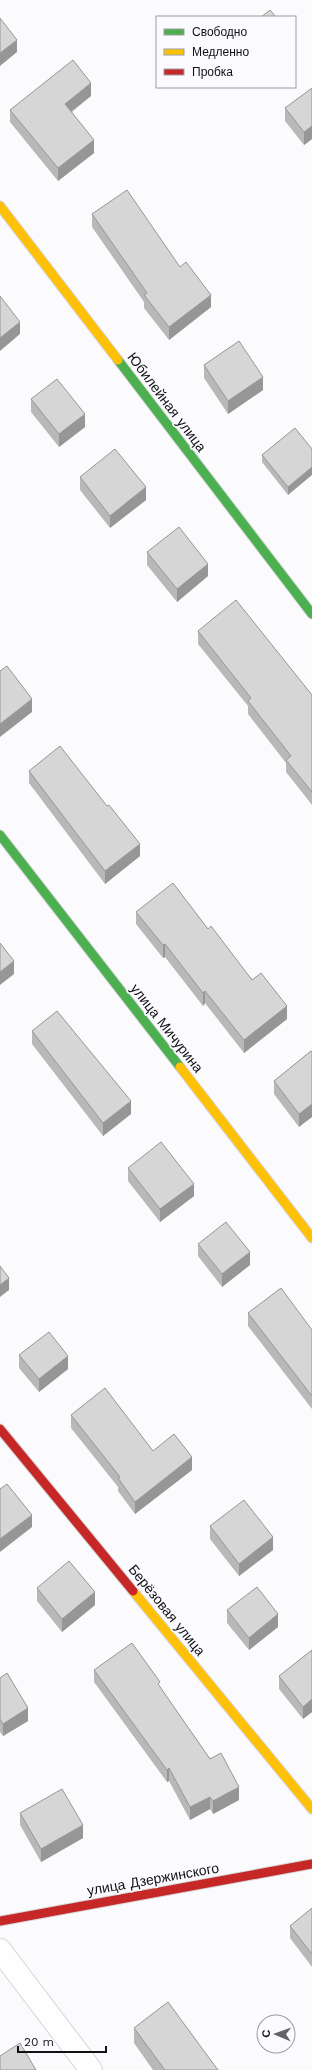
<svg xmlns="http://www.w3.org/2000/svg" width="312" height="2070" font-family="'Work Sans',sans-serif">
<rect width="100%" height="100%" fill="#fbfbfe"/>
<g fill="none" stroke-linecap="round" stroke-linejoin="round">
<defs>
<path id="street" d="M0 1950 91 2070"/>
<path id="fast" d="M118 360 312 614
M0 835 180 1067"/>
<path id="slow" d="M0 206 118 360
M180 1067 312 1238
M133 1591 312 1809"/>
<path id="jam" d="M0 1429 133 1591
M0 1921 312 1864"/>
</defs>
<use href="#street" stroke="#d5d5d8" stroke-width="24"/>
<use href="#fast" stroke="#d5d5d8" stroke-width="11"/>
<use href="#slow" stroke="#d5d5d8" stroke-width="11"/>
<use href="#jam" stroke="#d5d5d8" stroke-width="11"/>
<use href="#street" stroke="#fefeff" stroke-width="22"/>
<use href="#fast" stroke="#4caf50" stroke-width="9"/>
<use href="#slow" stroke="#ffc107" stroke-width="9"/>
<use href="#jam" stroke="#c62828" stroke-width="9"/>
</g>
<path fill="#b9b8b8" d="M312 88V139L304 145 285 121V108Z
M91 96 72 112 94 153 58 181 10 122V110Z
M92 214 180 267 211 307 169 340 144 308V302L92 227Z
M204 365 263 390 228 414 204 378Z
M31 399 85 427 59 447 31 412Z
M295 428 288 495 262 462V455Z
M80 477 146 500 110 528 80 490Z
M147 552 208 576 177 602 147 565Z
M198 631 312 695V805L286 772V763L248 714V706L198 644Z
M29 771 140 856 105 884 29 783Z
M136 912 208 929 287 1019 244 1053 205 1003 203 1006 165 957 163 958 136 924Z
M32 1031 131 1114 103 1136 32 1044Z
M311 1051 299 1127 274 1094V1081Z
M128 1168 194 1196 160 1222 128 1181Z
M198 1244 250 1265 222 1287 198 1256Z
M248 1313 312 1330V1409L248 1326Z
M19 1355 68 1369 39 1392 19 1368Z
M71 1415 153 1451 192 1470 135 1514 118 1491V1487L71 1428Z
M210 1526 273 1550 239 1576 210 1539Z
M37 1588 95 1605 62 1632 37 1601Z
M227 1610 278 1627 249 1650 227 1623Z
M312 1650V1712L303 1719 279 1689V1676Z
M94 1670 160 1688 239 1800 213 1814 210 1809 190 1820 169 1781 167 1782 94 1682Z
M0 1678 28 1721 3 1736 0 1732Z
M20 1813 83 1838 41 1862 20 1825Z
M312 1908V1967L290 1938V1926Z
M134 2028 218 2070H153L134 2043Z"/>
<path fill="#969696" d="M17 40V52L0 66V53Z
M91 83V96L65 116V104Z
M312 126V139L304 145V132Z
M94 140V153L58 181V168Z
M211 295V307L169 340V327Z
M20 322V334L0 351V338Z
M263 377V390L228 414V401Z
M85 414V427L59 447V434Z
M312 467V475L288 495V487Z
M146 487V500L110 528V516Z
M208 564V576L177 602V589Z
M32 699V712L0 737V724Z
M140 844V856L105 884V871Z
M165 944V957L163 958V945Z
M14 961V974L0 985V972Z
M205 991V1003L203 1006V993Z
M287 1006V1019L244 1053V1040Z
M131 1101V1114L103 1136V1123Z
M312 1104V1117L299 1127V1114Z
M194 1184V1196L160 1222V1209Z
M250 1252V1265L222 1287V1274Z
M9 1278V1290L0 1297V1285Z
M68 1356V1369L39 1392V1379Z
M192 1457V1470L135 1514V1502Z
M32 1515V1527L0 1552V1539Z
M273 1537V1550L239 1576V1564Z
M95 1592V1605L62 1632V1619Z
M278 1614V1627L249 1650V1638Z
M312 1699V1712L303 1719V1707Z
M28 1708V1721L3 1736V1724Z
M169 1768V1781L167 1782V1770Z
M239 1787V1800L213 1814V1801Z
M210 1797V1809L190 1820V1807Z
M83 1825V1838L41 1862V1849Z"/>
<path fill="#d7d6d6" stroke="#969696" d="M270 10 276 17H261Z
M0 18 17 40 0 53Z
M73 60 91 83 65 104 94 140 58 168 10 110Z
M312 88V126L304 132 285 108Z
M127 190 180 267 186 262 211 295 169 327 144 295 147 293 92 214Z
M0 296 20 322 0 338Z
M239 341 263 377 228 401 204 365Z
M57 379 85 414 59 434 31 399Z
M295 428 312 449V467L288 487 262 455Z
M115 449 146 487 110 516 80 477Z
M179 527 208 564 177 589 147 552Z
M236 600 312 695V792L286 760 291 756 248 701 251 698 198 631Z
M7 666 32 699 0 724V671Z
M60 746 107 806 109 805 140 844 105 871 29 771Z
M173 883 208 929 211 926 252 980 261 973 287 1006 244 1040 205 991 203 993 165 944 163 945 136 912Z
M0 943 14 961 0 972Z
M57 1011 131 1101 103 1123 32 1031Z
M311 1051 312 1052V1104L299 1114 274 1081Z
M161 1142 194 1184 160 1209 128 1168Z
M226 1222 250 1252 222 1274 198 1244Z
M0 1266 9 1278 0 1285Z
M281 1288 312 1330V1396L248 1313Z
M49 1332 68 1356 39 1379 19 1355Z
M105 1388 153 1451 174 1434 192 1457 135 1502 118 1478 120 1477 71 1415Z
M7 1484 32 1515 0 1539V1489Z
M244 1500 273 1537 239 1564 210 1526Z
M69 1561 95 1592 62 1619 37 1588Z
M257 1587 278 1614 249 1638 227 1610Z
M132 1643 160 1682 158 1684 210 1759 221 1753 239 1787 213 1801 210 1797 190 1807 169 1768 167 1770 94 1670Z
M312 1650V1699L303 1707 279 1676Z
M7 1673 28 1708 3 1724 0 1719V1678Z
M62 1789 83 1825 41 1849 20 1813Z
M312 1908V1954L290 1926Z
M168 2002 218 2070H165L134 2028Z
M20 2043 36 2070H0V2056Z"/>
<g text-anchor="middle" stroke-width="3.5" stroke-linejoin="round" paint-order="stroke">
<g font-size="14" fill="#121215" stroke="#fafaff">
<text transform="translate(167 402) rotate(53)" y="5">Юбилейная улица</text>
<text transform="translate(167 1028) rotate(52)" y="5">улица Мичурина</text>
<text transform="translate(167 1610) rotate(51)" y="5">Берёзовая улица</text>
<text transform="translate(153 1879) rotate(-10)" y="5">улица Дзержинского</text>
</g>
</g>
<rect x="156" y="16" width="140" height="72" fill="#fafaff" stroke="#9d9da1"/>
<rect x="164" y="29" width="20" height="6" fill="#4caf50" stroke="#9d9da1"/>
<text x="192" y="36" font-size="12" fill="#121215">Свободно</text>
<rect x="164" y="49" width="20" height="6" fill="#ffc107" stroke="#9d9da1"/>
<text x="192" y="56" font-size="12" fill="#121215">Медленно</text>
<rect x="164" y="69" width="20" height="6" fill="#c62828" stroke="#9d9da1"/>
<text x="192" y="76" font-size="12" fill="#121215">Пробка</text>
<g transform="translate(276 2034) rotate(272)"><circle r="19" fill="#fafaff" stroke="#9d9da1"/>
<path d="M0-3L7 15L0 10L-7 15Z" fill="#646467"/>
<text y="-6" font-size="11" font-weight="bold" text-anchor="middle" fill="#121215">С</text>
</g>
<path d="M18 2046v6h88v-6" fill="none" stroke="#121215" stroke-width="2"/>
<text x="24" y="2046" font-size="12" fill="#121215" stroke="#fafaff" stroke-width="3" paint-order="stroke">20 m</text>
</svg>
